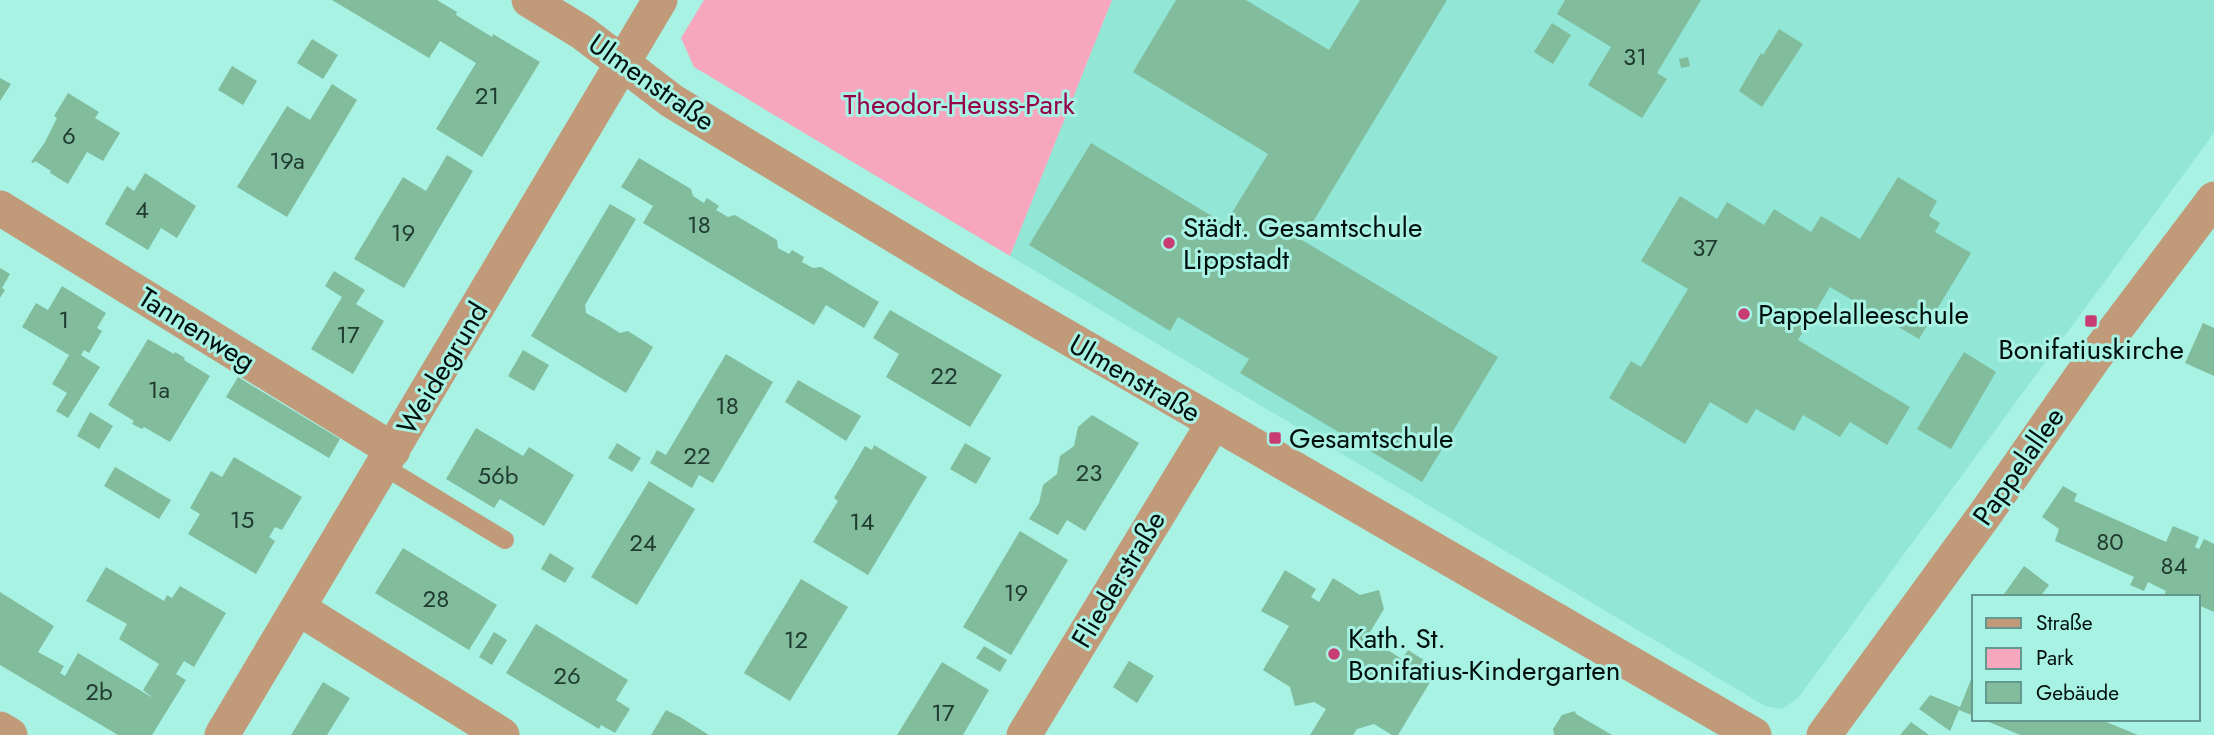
<svg xmlns="http://www.w3.org/2000/svg" width="2214" height="735" font-family="Jost,sans-serif">
<rect width="100%" height="100%" fill="#a8f2e4"/>
<path fill="#92e6d6" d="M1112 0H2214V133L1798 698 1782 709 1765 706 1010 256Z"/>
<path fill="#f6a7bd" d="M704 0H1112L1010 256 694 67 681 38Z"/>
<path fill="#81bc9d" d="M332 0H437L457 12 456 15 492 37 493 34 540 62 482 157 436 129 476 63 440 41 429 58Z
M1176 0H1246L1329 50 1360 0H1447L1302 240 1498 357 1422 482 1240 373 1249 359 1178 317 1170 331 1029 245 1091 143 1225 224 1268 154 1133 72Z
M1565 0H1701L1657 73 1667 79 1642 118 1588 85 1611 47 1557 14Z
M1552 23 1571 35 1553 64 1534 52Z
M1779 29 1803 44 1762 107 1739 91 1761 53 1763 55Z
M312 39 338 55 323 79 297 63Z
M1688 57 1690 66 1681 68 1679 59Z
M232 66 257 81 243 105 218 90Z
M0 78 11 84 0 101Z
M332 84 357 100 287 217 237 187 287 106 310 120Z
M68 93 99 112 95 118 120 133 103 161 87 152 68 184 50 173 51 171 35 161 34 163 31 162 45 142 57 118 54 116Z
M447 155 473 171 404 288 354 259 403 177 426 191Z
M639 158 691 189 693 196 704 203 707 198 719 206 716 210 728 217 735 215 777 240 778 248 789 254 792 250 804 257 802 262 813 268 821 267 879 302 864 328 826 305 814 325 643 223 653 206 621 187Z
M145 173 196 206 177 238 161 228 148 250 105 224 127 186 134 191Z
M1898 177 1937 201 1929 216 1940 223 1935 232 1971 253 1919 339 1830 287 1798 340 1910 407 1887 445 1850 422 1840 437 1803 415 1794 431 1756 409 1747 424 1710 402 1685 444 1609 398 1631 361 1641 367 1688 289 1641 261 1680 196 1717 219 1727 202 1764 225 1774 209 1811 232 1821 216 1860 239Z
M610 204 636 219 585 305 586 313 604 323 620 333 628 331 653 347 626 393 531 336Z
M0 268 10 274 2 288 5 290 0 298Z
M334 271 365 290 356 304 384 321 353 374 311 349 342 297 325 286Z
M62 286 106 313 97 328 102 331 89 353 84 350 81 355 100 367 68 418 56 411 67 393 52 384 69 355 22 327 36 303 48 310Z
M890 310 1002 375 970 427 886 377 899 354 873 338Z
M2203 323 2214 328V376L2185 363Z
M148 339 174 354 175 352 185 358 184 360 210 376 170 442 144 427 142 429 132 424 134 421 108 405Z
M523 350 549 365 534 391 508 376Z
M1964 352 1996 372 1951 449 1917 429Z
M726 354 773 382 713 483 699 475 692 488 650 463 657 450 666 455Z
M238 377 340 439 329 458 226 397Z
M798 380 861 416 846 441 785 402Z
M90 412 113 426 99 449 77 436Z
M1092 415 1139 443 1085 531 1067 520 1058 535 1029 519 1039 503 1043 485 1057 474 1060 456 1074 446 1078 427Z
M476 428 523 456 529 447 574 475 544 526 500 499 494 508 446 479Z
M617 443 641 458 632 472 608 458Z
M965 443 991 458 976 484 950 469Z
M874 445 927 477 868 575 813 542 838 501 834 498 865 446 872 450Z
M234 457 302 497 282 530 275 527 269 537 275 541 256 574 188 534 200 514 190 508 211 471 222 477Z
M115 467 171 500 159 519 104 486Z
M649 481 695 509 637 605 591 577Z
M2063 486 2077 494 2074 501 2166 542 2173 526 2199 537 2195 547 2199 549 2204 539 2214 544V612L2198 605V597H2163L2166 591 2148 582 2144 591 2130 585 2134 577 2055 541 2059 529 2042 517Z
M1020 531 1068 560 1011 655 963 627Z
M403 548 497 605 469 650 375 593Z
M550 553 574 568 565 583 541 569Z
M2024 566 2049 585 2040 597H2002Z
M106 567 164 601 167 595 172 598 180 586 226 613 194 667 184 661 176 674 186 680 152 735H118L0 665V592L54 626 38 652 64 666 60 673 65 676 78 653 153 698 143 690 159 664 119 639 127 624 86 601Z
M1285 570 1316 589 1311 597 1319 602 1333 578 1360 595 1379 590 1384 609 1367 637 1402 659 1408 650 1438 669 1398 735H1392L1374 724 1357 729 1353 735H1310L1326 709 1314 702 1295 706 1290 687 1263 670 1289 626 1261 611Z
M801 579 848 607 790 701 744 673Z
M536 624 628 680 616 700 630 709 615 733 601 725 599 729 506 673Z
M494 632 507 640 492 665 479 657Z
M984 646 1007 660 1000 672 976 658Z
M1129 661 1154 676 1137 703 1113 687Z
M942 662 989 690 963 735H897Z
M1974 672V716L1959 710 1950 731 1919 709 1930 695 1960 707Z
M323 682 350 698 327 735H291Z
M666 710 680 717 709 735H651Z
M1575 711 1576 714 1612 735H1554L1553 729 1562 715Z
M1982 719H2099L2138 735H2020Z
M1911 722 1929 735H1900Z"/>
<g fill="none" stroke-linecap="round" stroke-linejoin="round">
<path stroke="#c19a79" stroke-width="18" d="M383 466 505 540"/>
<path stroke="#c19a79" stroke-width="35" d="M529 0 583 33 672 101 970 281 1754 735
M0 208 393 450
M298 608 502 735
M0 729 10 735
M222 735 660 0
M1024 735 1213 424
M1824 735 1986 513 2094 358 2214 199"/>
</g>
<g fill="#c83c71" stroke="#a8f2e4" stroke-width="2.5">
<circle cx="1169" cy="243" r="7"/>
<circle cx="1744" cy="314" r="7"/>
<rect x="2084" y="314" width="14" height="14" rx="3.5"/>
<rect x="1268" y="431" width="14" height="14" rx="3.5"/>
<circle cx="1334" cy="654" r="7"/>
</g>
<g text-anchor="middle" stroke-width="6" stroke-linejoin="round" paint-order="stroke">
<g font-size="24" fill="#203b30">
<text x="1635" y="65">31</text>
<text x="487" y="104">21</text>
<text x="69" y="144">6</text>
<text x="287" y="169">19a</text>
<text x="142" y="218">4</text>
<text x="699" y="233">18</text>
<text x="403" y="241">19</text>
<text x="1705" y="256">37</text>
<text x="64" y="328">1</text>
<text x="348" y="343">17</text>
<text x="944" y="384">22</text>
<text x="159" y="398">1a</text>
<text x="727" y="414">18</text>
<text x="697" y="464">22</text>
<text x="1089" y="481">23</text>
<text x="498" y="484">56b</text>
<text x="242" y="528">15</text>
<text x="862" y="530">14</text>
<text x="2110" y="550">80</text>
<text x="643" y="551">24</text>
<text x="2174" y="574">84</text>
<text x="1016" y="601">19</text>
<text x="436" y="607">28</text>
<text x="796" y="648">12</text>
<text x="567" y="684">26</text>
<text x="99" y="700">2b</text>
<text x="943" y="721">17</text>
</g>
<g font-size="28" fill="#00100c" stroke="#a8f2e4">
<text transform="translate(652 82) rotate(35)" y="10">Ulmenstraße</text>
<text transform="translate(197 329) rotate(32)" y="10">Tannenweg</text>
<text transform="translate(442 368) rotate(-59)" y="10">Weidegrund</text>
<text transform="translate(1135 378) rotate(30)" y="10">Ulmenstraße</text>
<text transform="translate(2018 466) rotate(-55)" y="10">Pappelallee</text>
<text transform="translate(1118 579) rotate(-59)" y="10">Fliederstraße</text>
</g>
<g font-size="28" fill="#96004a" stroke="#a8f2e4">
<text x="959" y="114">Theodor-Heuss-Park</text>
</g>
<g font-size="28" fill="#00100c" stroke="#a8f2e4" text-anchor="start">
<text x="1183" y="237">Städt. Gesamtschule<tspan x="1183" dy="32">Lippstadt</tspan></text>
<text x="1758" y="324">Pappelalleeschule</text>
<text x="2091" y="359" text-anchor="middle">Bonifatiuskirche</text>
<text x="1289" y="448">Gesamtschule</text>
<text x="1348" y="648">Kath. St.<tspan x="1348" dy="32">Bonifatius-Kindergarten</tspan></text>
</g>
</g>
<rect x="1972" y="595" width="228" height="126" fill="#a8f2e4" stroke="#65988e" stroke-width="2"/>
<rect x="1986" y="618" width="35" height="10" fill="#c19a79" stroke="#65988e" stroke-width="2"/>
<text x="2036" y="630" font-size="21" fill="#00100c">Straße</text>
<rect x="1986" y="648" width="35" height="21" fill="#f6a7bd" stroke="#65988e" stroke-width="2"/>
<text x="2036" y="665" font-size="21" fill="#00100c">Park</text>
<rect x="1986" y="682" width="35" height="21" fill="#81bc9d" stroke="#65988e" stroke-width="2"/>
<text x="2036" y="700" font-size="21" fill="#00100c">Gebäude</text>
</svg>
